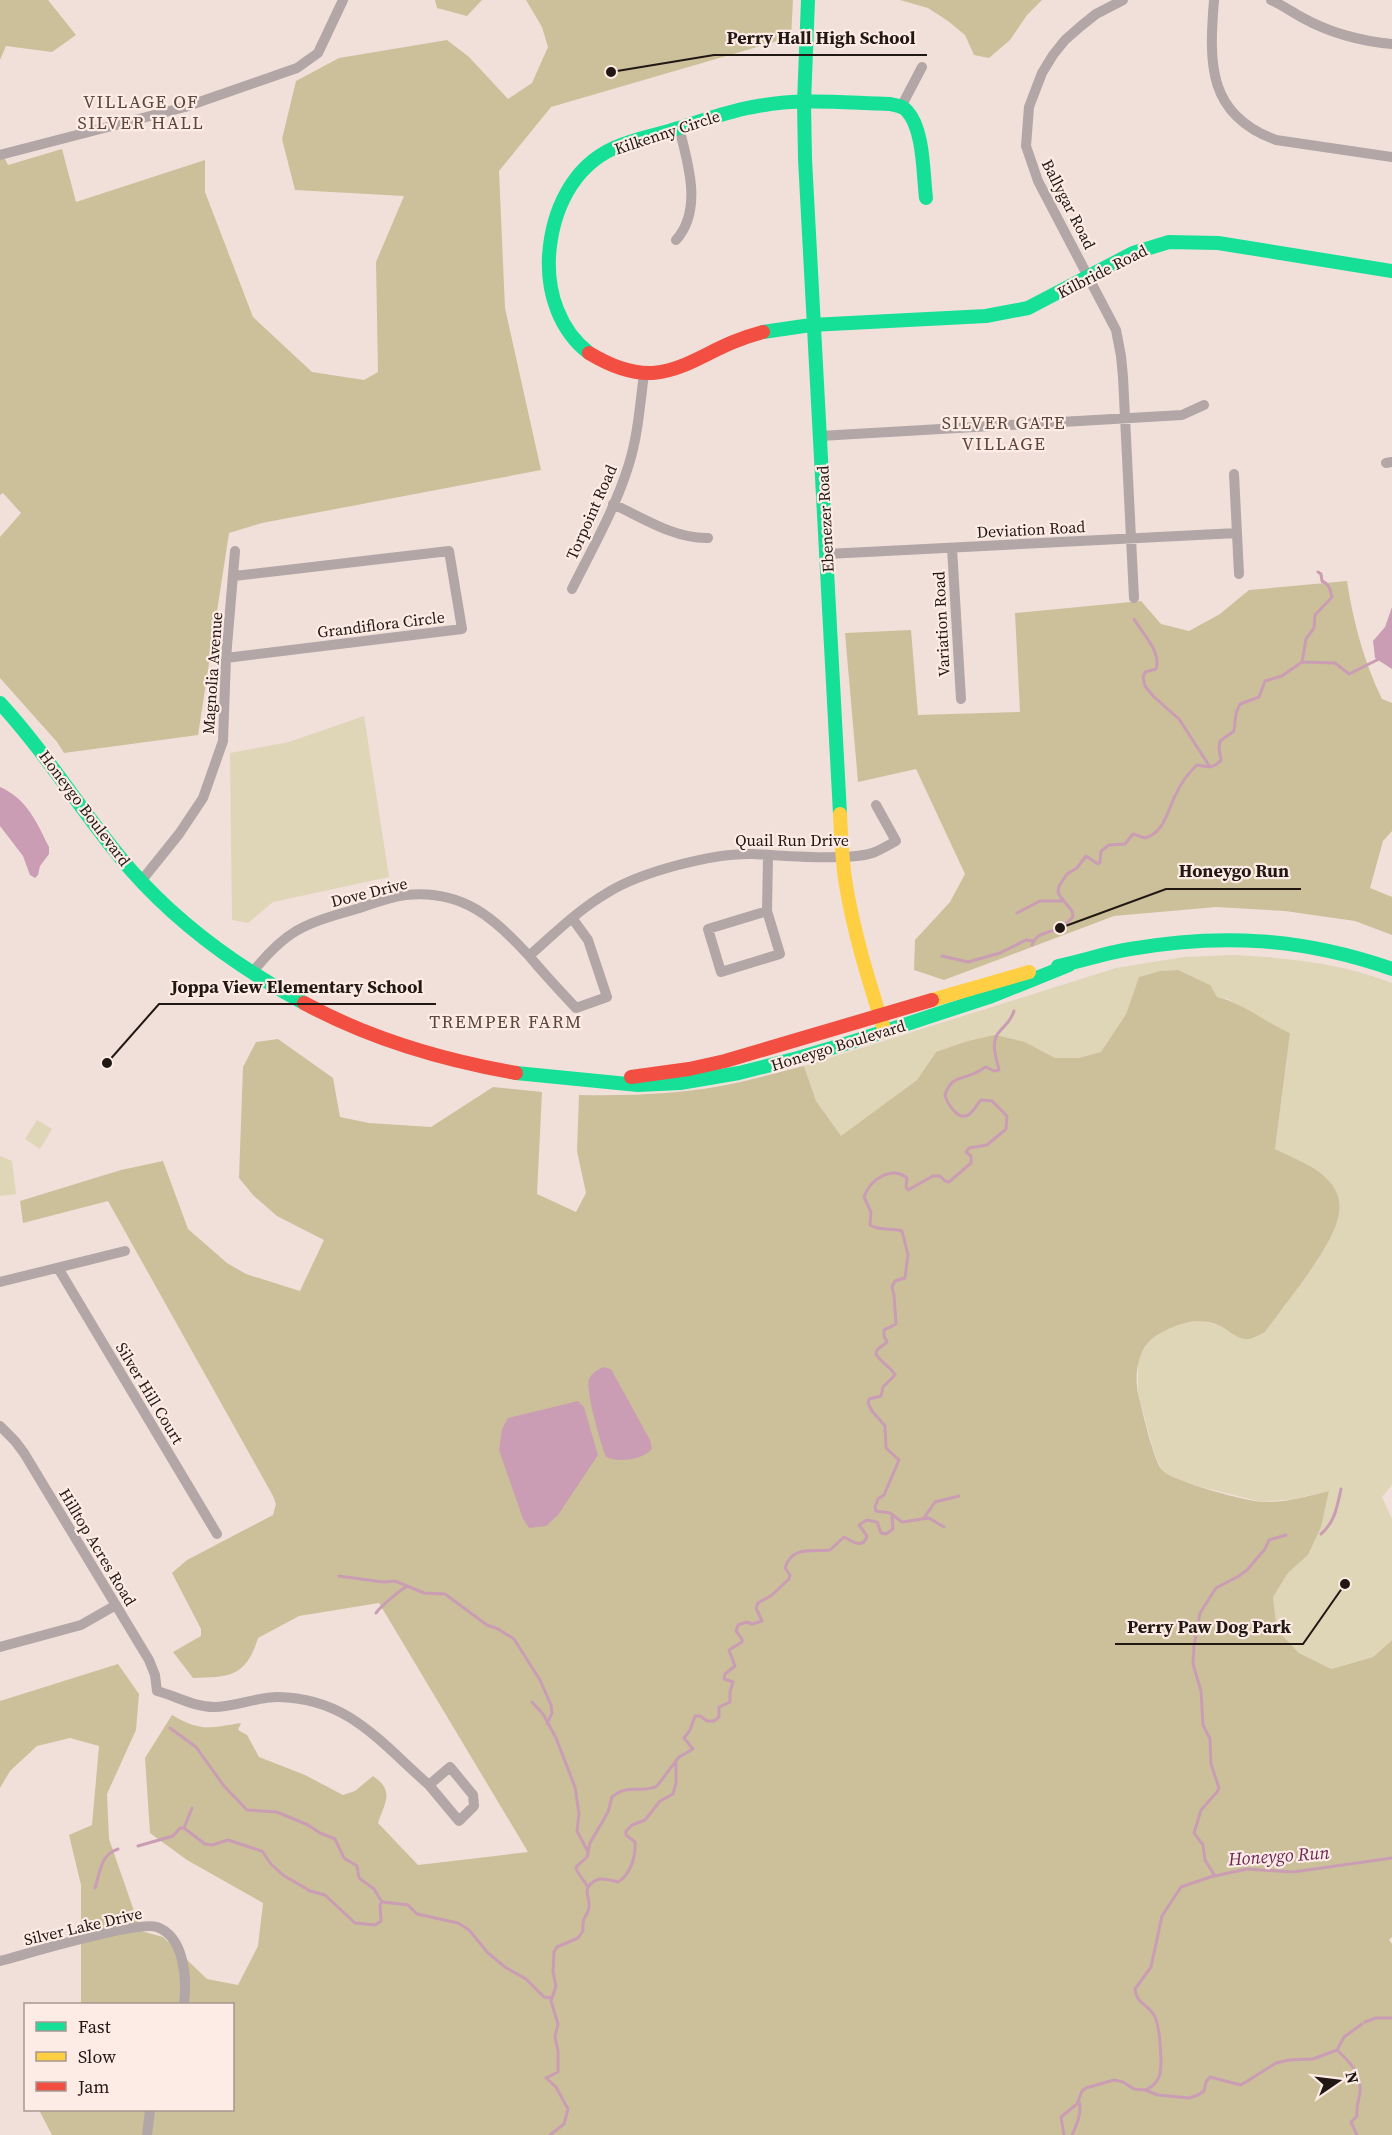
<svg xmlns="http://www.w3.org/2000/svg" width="1392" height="2135" font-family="'Source Serif 4',serif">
<rect width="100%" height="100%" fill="#f0e0d9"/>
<path fill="#dfd5b7" d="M364 716 389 877 273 902 248 923 232 920 230 753 289 742Z
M1235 955C1288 958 1342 963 1392 983V1485L1382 1497 1392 1519V1638L1391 1641 1373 1657 1330 1669 1299 1653 1277 1630 1273 1597 1288 1573 1308 1555 1321 1527 1329 1491 1294 1499 1262 1502 1181 1482 1162 1471 1154 1452 1138 1394V1358L1149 1342 1165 1330 1182 1323 1204 1321 1220 1326 1244 1339 1265 1332 1275 1317 1334 1188 1325 1177 1275 1149 1290 1033 1271 1025 1228 999 1217 997 1178 970 1160 971 1139 977 1126 1014 1101 1052 1078 1058H1055L1025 1042 936 1052 917 1080 840 1137 816 1101 804 1066 1116 968 1184 957Z
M37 1120 52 1129 40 1149 25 1139Z
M0 1156 12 1161 16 1194 0 1196Z"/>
<path fill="#cbc09a" d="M0 0H48L76 35 52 52 6 46 0 60Z
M435 0H482L467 16 437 8Z
M526 0H793L791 37 551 107 499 171 505 308 541 470 262 523 229 533 198 735 64 753 57 742 0 678V537L21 513 3 493 0 495V149L8 165 62 149 76 202 205 160V192L253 317 312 372 364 380 378 372 376 262 404 196 295 190 282 139 296 81 339 58 447 40 469 57 508 99 532 83 548 47 542 27Z
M900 0H1042L1027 15 1010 40 989 58 974 55 965 35 948 21 928 8Z
M1347 581C1353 621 1364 662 1382 699L1392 703V831L1383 841 1370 888 1392 897V935L1355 921 1285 911 1216 907 1114 916 944 980 914 970 915 940 950 902 965 874 916 769 858 782 845 633 911 630 918 715 1020 712 1015 613 1141 601 1161 624 1189 631 1220 614 1249 590Z
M1178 970 1210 985 1217 997C1243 1003 1266 1023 1290 1033L1275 1149C1292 1158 1314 1165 1327 1179 1336 1188 1341 1199 1339 1212 1336 1244 1285 1303 1265 1332 1259 1335 1251 1340 1244 1339 1235 1337 1227 1329 1220 1326 1197 1315 1171 1325 1152 1339 1136 1352 1134 1379 1139 1398 1143 1413 1154 1463 1163 1471 1174 1482 1246 1501 1262 1502 1285 1503 1308 1496 1329 1491L1321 1527 1308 1555 1288 1573 1273 1597 1277 1630 1299 1653 1331 1669 1373 1657 1391 1641 1392 1638V1937L1389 1940 1392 1944V2135H52L39 2110H232V2004H81V1885L69 1835 92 1825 99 1746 70 1738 37 1746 10 1771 0 1788V1701L118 1664 139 1694 136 1730 107 1794 109 1839 141 1931 163 1937 207 1979 238 1985 258 1946 263 1903 187 1860 150 1833 145 1758 172 1715C201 1732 210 1728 241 1723L238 1730 247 1735 259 1757 305 1775 343 1795 355 1791 373 1776C395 1791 385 1802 378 1823L418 1865 528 1852 379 1603 299 1616 258 1638C246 1677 230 1677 193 1678L173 1652 201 1636V1629L172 1573 187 1560 273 1515 276 1504 273 1496 108 1201 23 1223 20 1201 121 1170 163 1161 188 1229 227 1263 246 1274 300 1291 324 1240 277 1216 253 1195 239 1178 243 1067 256 1042 278 1039 333 1078 340 1117 369 1123 431 1127 493 1087 542 1092 537 1194 576 1212 586 1193 577 1151 579 1095C631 1096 685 1094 736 1083 759 1078 782 1071 804 1066L816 1101 841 1136 917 1080 936 1052 968 1041 995 1035 1025 1042 1055 1058H1078L1101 1052 1126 1014 1139 977 1160 971Z"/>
<path fill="#ca9db4" d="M1392 607V669L1375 658 1373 641 1385 627Z
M0 787C27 799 36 821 49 847V854L40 866 38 875 35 878 30 875 23 856 0 826Z
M603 1367 611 1369 650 1440 652 1449C642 1460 619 1463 606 1457 601 1445 585 1390 589 1379 592 1373 597 1370 603 1367Z
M578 1401 584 1407 598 1455 558 1515 546 1526 529 1528 523 1519 499 1450 502 1429 508 1418Z"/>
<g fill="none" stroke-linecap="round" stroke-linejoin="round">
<path stroke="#ca9db4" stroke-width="3" d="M1134 619C1142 633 1162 652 1156 669L1145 672 1143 677 1145 686 1153 696 1179 719 1210 767
M1302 662 1306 639 1314 628 1315 615 1332 597C1330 589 1329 584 1322 581L1321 574 1318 572
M1017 913 1040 901H1062
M1032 945C1037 931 1050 934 1061 927 1066 925 1069 920 1073 917L1072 911 1060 896 1058 892 1059 886 1067 874 1077 868 1086 856 1098 864 1100 862 1101 851 1109 845 1125 844 1133 834 1145 838C1164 833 1167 812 1175 796 1180 785 1188 773 1197 765 1207 767 1214 769 1221 760L1219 748 1220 741 1234 731 1236 713 1240 704 1259 697 1265 681 1282 676 1302 662 1335 663 1349 674 1381 658
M942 956 968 962 1000 953 1026 940 1034 941
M924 1518 935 1502 959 1496
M944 1527 929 1518 902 1522 890 1513 876 1511 875 1507 878 1499 884 1495 899 1460 886 1448 885 1426 872 1411 868 1403 869 1399 881 1396 883 1387 895 1375C891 1367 881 1363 876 1354L877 1350 887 1342 884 1336V1330L896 1324 894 1295 892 1287 895 1281 905 1278 908 1255 902 1231C892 1227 881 1232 870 1225L871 1212 864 1197C870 1180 891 1165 907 1178L906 1187 908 1190 933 1176H940L945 1181 949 1182 971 1163V1156L966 1152 969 1148 987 1145 1006 1129 1007 1116 992 1101 981 1100C977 1104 973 1113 968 1115 958 1121 947 1103 945 1095 951 1075 963 1080 977 1072 980 1071 983 1068 986 1067L994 1071 999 1070C997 1059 989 1042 1000 1031 1006 1024 1011 1021 1014 1011
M1321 1534C1335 1522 1337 1507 1341 1489
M339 1576 383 1582 395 1581 424 1593 445 1594 487 1625 498 1629 514 1639 540 1680 551 1705 552 1713 547 1724
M376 1613C379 1608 402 1588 408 1586
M532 1702 543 1714 556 1738 575 1787 579 1814 577 1831 588 1852
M170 1728 196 1747 224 1786 247 1810 277 1812 308 1825 320 1833 335 1839 344 1858 357 1866 359 1878 374 1889 382 1902 380 1905 381 1921 375 1925 355 1923 325 1895 310 1891 283 1875 271 1864 262 1851 228 1840 212 1845 205 1844 184 1828
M184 1828 192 1808
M138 1846 173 1836 180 1828H184
M1215 1876 1205 1860 1203 1845 1194 1833 1201 1810 1217 1792 1219 1788 1211 1764 1210 1739 1203 1725 1201 1691 1193 1664 1194 1646 1200 1613 1216 1588 1239 1576 1247 1570 1265 1549 1269 1540 1286 1535
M588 1887C598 1875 605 1879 618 1882 631 1874 636 1856 635 1842L626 1835V1831L632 1825 645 1820 660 1801 673 1794 676 1783V1763
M95 1888C100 1873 100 1855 118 1849
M383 1902 408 1905 417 1914 458 1923 469 1930 488 1953 505 1967 526 1979 544 1997 551 1998
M1365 2022 1376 2018H1392
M1337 2050C1349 2061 1362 2074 1360 2092 1359 2100 1356 2106 1357 2116L1351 2122 1357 2135
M1145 2090C1151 2088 1156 2083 1159 2077 1163 2066 1160 2025 1154 2015 1148 2005 1136 2003 1135 1989L1151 1967 1162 1916 1181 1887 1210 1877 1247 1869 1293 1872 1392 1858
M550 2135 564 2124 568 2109 556 2087 546 2078 558 2072V2051L555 2037 558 2024 551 2001 556 1986 553 1972 554 1952 557 1947 578 1938 583 1931C582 1914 588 1917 589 1907 590 1899 585 1894 588 1887L577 1871 576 1867 587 1857 590 1843 608 1812 612 1797C627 1783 643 1794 657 1786L679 1757 693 1749 684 1738 690 1730 695 1716H700L707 1721H714L719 1717V1707L730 1702V1692L733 1682 724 1679 725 1674 735 1666 729 1650 742 1642V1639L736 1631 738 1625 747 1622 752 1624 762 1621 756 1608 758 1603 772 1595 789 1579 790 1575 785 1568C792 1545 812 1552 830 1550L844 1537C852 1541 863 1550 867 1536L859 1525 867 1520 877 1522 881 1533 886 1534 893 1529 892 1516
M1064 2135 1061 2117 1077 2104 1082 2091 1086 2088 1114 2080 1123 2082 1134 2089 1145 2090 1158 2095 1189 2098 1198 2095 1204 2091 1206 2082 1210 2077 1241 2085 1276 2063 1289 2060 1313 2059 1337 2050 1344 2037 1362 2024
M1072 2135C1077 2124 1082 2113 1079 2101"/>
<path stroke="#b2a6a6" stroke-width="10" d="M1123 0 1096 14 1081 26 1065 40 1053 55 1042 73 1029 107 1026 146 1038 181 1116 330 1121 356 1123 377 1134 598
M1214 0C1209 63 1207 115 1276 140L1392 157
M1271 0C1282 5 1292 12 1303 18 1332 34 1360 41 1392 44
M901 107 922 67
M0 155 185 107 297 68 318 53 343 0
M676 240C703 210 688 163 679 128
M820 436 1182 415 1204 405
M1386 463 1392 462
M1234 474 1239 574
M613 504C643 518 675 539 708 538
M952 548 961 699
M827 554 1237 533
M572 589C592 549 616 507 629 464 638 435 640 404 644 374
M226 658 462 629 449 551 234 576
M142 880 179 834 203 798 223 741 226 658 235 551
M767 911 708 929 721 972 780 954 767 911 768 856
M529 956C554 934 578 910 607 893 640 872 713 853 752 854 781 855 850 862 875 852 882 849 889 845 896 841L876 805
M252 973C285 931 303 924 353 910 370 905 388 897 406 895 462 889 495 918 530 957 545 975 560 991 576 1008L607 997 588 940 572 918
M58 1268 217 1534
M0 1282 125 1251
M0 1426 15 1441 24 1453 149 1660 155 1675 157 1691C176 1696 194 1707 214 1707 235 1707 256 1697 278 1697 348 1698 380 1742 429 1785
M0 1647 81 1625 116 1605
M450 1767 473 1795 474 1806 459 1821 429 1785Z
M0 1961C27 1954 137 1920 157 1927 185 1937 187 1980 184 2004
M147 2135 150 2110"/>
<path stroke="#16e098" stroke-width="14" d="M808 0 804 103 805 159 840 814
M763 332 811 325 986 316 1028 308 1133 253 1169 242 1218 243 1392 271
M589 353C559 330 547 292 549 256 552 211 572 167 614 148 635 138 658 135 679 128 705 120 731 110 758 106 801 98 846 103 890 104 896 105 903 106 907 111 924 129 923 174 926 198
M0 703C48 755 84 816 130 869 178 924 241 969 304 1003
M1058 966C1082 961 1105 953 1130 949 1221 933 1304 938 1392 969
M516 1073 638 1085 680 1083 739 1073 798 1058 855 1041 992 996 1069 965"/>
<path stroke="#ffcf43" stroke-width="14" d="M840 814C841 836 842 857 845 879 853 931 869 982 885 1032
M932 1000 1029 972"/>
<path stroke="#f24e42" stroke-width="14" d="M589 353C668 401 691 350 763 332
M304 1003C370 1039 442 1060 516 1073
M631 1077 689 1069 725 1061 932 1000"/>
</g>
<g text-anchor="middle" stroke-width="4.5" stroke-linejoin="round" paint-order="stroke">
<g font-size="16" fill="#211713" stroke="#fdece5">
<text transform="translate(667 132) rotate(-18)" y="6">Kilkenny Circle</text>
<text transform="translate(1069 204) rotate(63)" y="6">Ballygar Road</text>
<text transform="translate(1102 271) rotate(-27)" y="6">Kilbride Road</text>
<text transform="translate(591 512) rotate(-66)" y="6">Torpoint Road</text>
<text transform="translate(825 519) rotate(-93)" y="6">Ebenezer Road</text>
<text transform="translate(1031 529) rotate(-3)" y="6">Deviation Road</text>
<text transform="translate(381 624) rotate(-7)" y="6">Grandiflora Circle</text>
<text transform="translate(941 624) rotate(-93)" y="6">Variation Road</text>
<text transform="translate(212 673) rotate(-86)" y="6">Magnolia Avenue</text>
<text transform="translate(85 808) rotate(53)" y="6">Honeygo Boulevard</text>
<text x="792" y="846">Quail Run Drive</text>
<text transform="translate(369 892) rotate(-14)" y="6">Dove Drive</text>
<text transform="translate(838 1045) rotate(-17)" y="6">Honeygo Boulevard</text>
<text transform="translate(150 1393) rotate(59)" y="6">Silver Hill Court</text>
<text transform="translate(98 1547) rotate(59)" y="6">Hilltop Acres Road</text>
<text transform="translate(83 1926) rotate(-13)" y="6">Silver Lake Drive</text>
</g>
<g font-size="18" letter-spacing="1.5" fill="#5d463c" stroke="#fdece5">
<text x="141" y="108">VILLAGE OF<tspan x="141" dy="21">SILVER HALL</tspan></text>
<text x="1004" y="429">SILVER GATE<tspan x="1004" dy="21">VILLAGE</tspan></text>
<text x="506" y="1028">TREMPER FARM</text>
</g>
<g font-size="18" font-style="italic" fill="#6b2656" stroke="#fdece5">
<text transform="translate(1279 1856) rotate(-4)" y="6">Honeygo Run</text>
</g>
</g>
<path fill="none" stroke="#211713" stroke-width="2" d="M611 72L714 55H927M1060 928L1166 889H1301M107 1063L159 1004H436M1345 1584L1303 1644H1115"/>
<g fill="#211713" stroke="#fdece5" stroke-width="2">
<circle cx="611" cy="72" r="6"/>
<circle cx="1060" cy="928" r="6"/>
<circle cx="107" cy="1063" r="6"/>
<circle cx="1345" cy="1584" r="6"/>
</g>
<g font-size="18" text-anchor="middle" font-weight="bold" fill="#211713" stroke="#fdece5" stroke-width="4.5" stroke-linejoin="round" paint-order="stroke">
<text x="821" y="44">Perry Hall High School</text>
<text x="1234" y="877">Honeygo Run</text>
<text x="297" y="993">Joppa View Elementary School</text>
<text x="1209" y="1633">Perry Paw Dog Park</text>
</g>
<rect x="24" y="2003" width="210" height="108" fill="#fdece5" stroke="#a59791" stroke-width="1.5"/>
<rect x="36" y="2022" width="30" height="9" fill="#16e098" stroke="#a59791" stroke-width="1.5"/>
<text x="78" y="2033" font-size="18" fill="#211713">Fast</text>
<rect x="36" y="2052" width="30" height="9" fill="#ffcf43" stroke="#a59791" stroke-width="1.5"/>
<text x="78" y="2063" font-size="18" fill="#211713">Slow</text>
<rect x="36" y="2082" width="30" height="9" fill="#f24e42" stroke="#a59791" stroke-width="1.5"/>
<text x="78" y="2093" font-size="18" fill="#211713">Jam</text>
<g transform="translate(1338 2081) rotate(76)" stroke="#fdece5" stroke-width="4.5" paint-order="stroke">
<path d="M0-4.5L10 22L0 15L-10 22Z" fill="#211713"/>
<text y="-9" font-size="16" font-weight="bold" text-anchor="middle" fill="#211713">N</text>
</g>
</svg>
